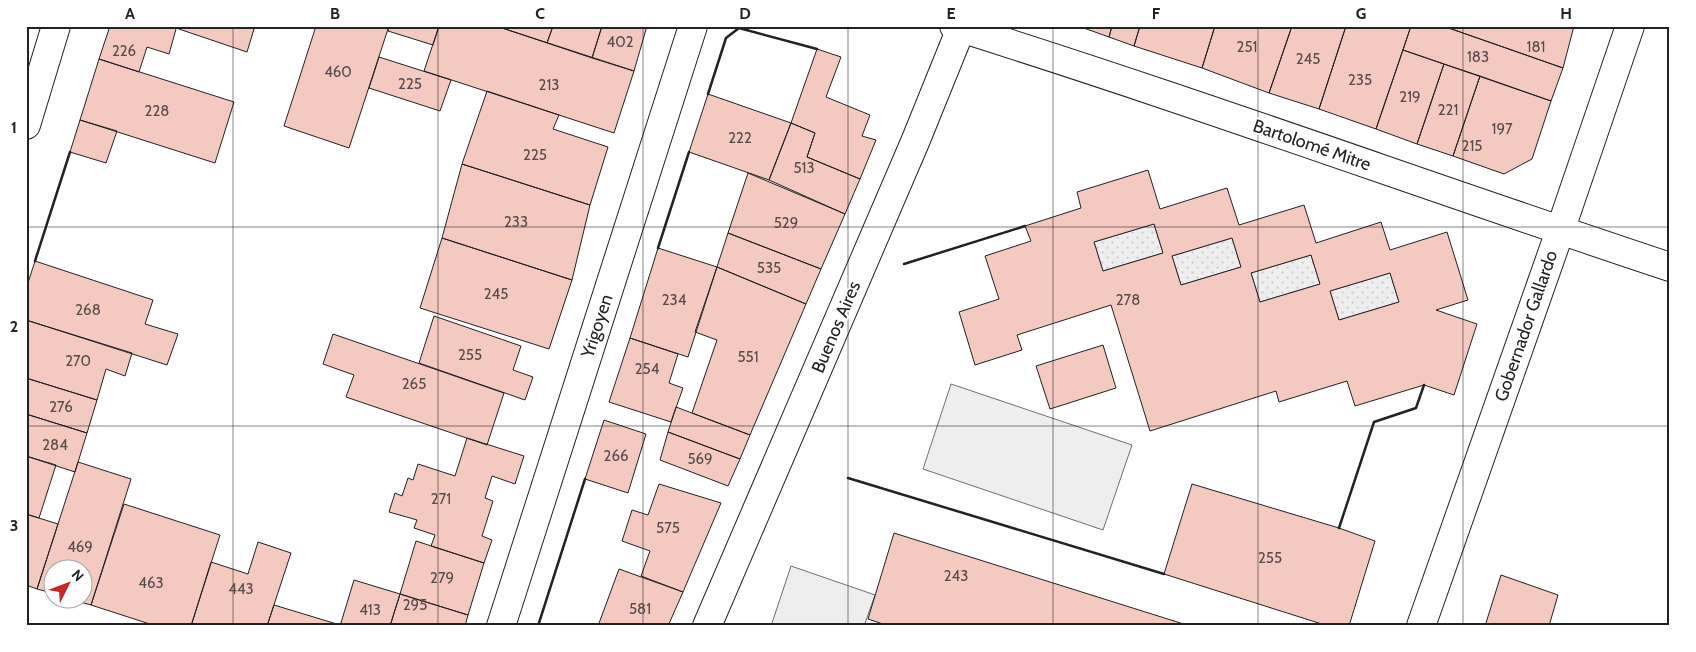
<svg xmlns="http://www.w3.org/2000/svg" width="1696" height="652" font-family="Cabin,sans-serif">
<defs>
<pattern id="park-dots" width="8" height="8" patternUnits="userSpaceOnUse" patternTransform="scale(1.25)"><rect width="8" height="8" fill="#eee"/><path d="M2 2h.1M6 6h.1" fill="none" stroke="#ccc" stroke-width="1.8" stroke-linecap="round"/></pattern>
</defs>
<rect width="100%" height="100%" fill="#fff"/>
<path fill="#eee" stroke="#6f6f6f" d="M951 384 1132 445 1103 530 923 469Z
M791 566 875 595 864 626H771Z"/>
<path fill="url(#park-dots)" stroke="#6f6f6f" d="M1154 224 1163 253 1103 271 1094 242Z
M1232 238 1241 267 1181 285 1172 256Z
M1311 255 1320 284 1260 302 1251 273Z
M1390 273 1399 302 1339 320 1330 291Z"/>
<path fill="#f3c9c0" stroke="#222" fill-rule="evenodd" d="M110 26H170L176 29 169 54 147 47 139 72 99 59Z
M170 26H246L254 29 247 52Z
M316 26H389L349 148 284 126Z
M389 26H439L433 45 388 31Z
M439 26H496L634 71 614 133 424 71Z
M496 26H553L547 43Z
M553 26H602L592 58 547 43Z
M602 26H647L634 71 592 58Z
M1078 26H1112L1109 37Z
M1112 26H1140L1134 46 1109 37Z
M1140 26H1215L1202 68 1134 46Z
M1215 26H1292L1269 93 1202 68Z
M1292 26H1346L1319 109 1269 93Z
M1346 26H1411L1376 129 1319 109Z
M1411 26H1443L1563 68 1551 101 1403 50Z
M1443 26H1574L1563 68Z
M817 49 841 57 826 97 870 115 862 136 876 140 860 179 807 157 815 133 791 123Z
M1403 50 1444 64 1417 144 1376 129Z
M379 57 451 80 440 111 369 88Z
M99 59 234 102 215 163 80 120Z
M1444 64 1480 76 1453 156 1417 144Z
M1480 76 1551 101 1532 159 1504 174 1453 156Z
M487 91 559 115 553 129 608 147 590 205 462 164Z
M708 94 791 123 769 180 689 152Z
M80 120 117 131 106 163 70 152Z
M791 123 815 133 807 157 860 179 845 214 769 180Z
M462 164 590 205 572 280 442 238Z
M1148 170 1160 209 1227 188 1239 225 1304 205 1316 243 1381 222 1390 250 1447 232 1468 300 1436 310 1477 324 1454 395 1424 385 1355 406 1347 381 1279 402 1276 391 1150 431 1111 305 1017 335 1022 350 975 365 959 312 999 299 985 256 1031 241 1025 226 1081 208 1077 192ZM1154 224 1163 253 1103 271 1094 242ZM1232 238 1241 267 1181 285 1172 256ZM1311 255 1320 284 1260 302 1251 273ZM1390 273 1399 302 1339 320 1330 291Z
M748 173 845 214 821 269 728 233Z
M728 233 821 269 806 304 717 267Z
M442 238 572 280 549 349 420 308Z
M658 248 717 267 688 357 630 338Z
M35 261 153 300 145 324 178 334 167 365 26 320V289Z
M717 267 806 304 750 435 692 413 717 340 695 332Z
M434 316 521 346 513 370 533 377 525 400 419 363Z
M26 320 132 353 125 376 106 369 97 400 26 378Z
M333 334 504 393 487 445 346 397 354 375 323 364Z
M630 338 678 354 669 383 683 388 671 422 609 402Z
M1103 345 1116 388 1050 409 1036 366Z
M26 378 97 400 87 433 26 414Z
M676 407 750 435 740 459 668 432Z
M26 414 87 433 75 472 26 456Z
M604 420 646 434 628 493 585 479Z
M668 432 740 459 728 486 660 460Z
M467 438 524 456 515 484 492 476 485 498 493 501 482 536 492 540 484 563 431 546 435 535 414 528 417 520 389 512 395 493 402 496 408 478 413 480 418 464 455 476Z
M26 456 56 465 39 518 26 514Z
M78 462 131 479 91 605 73 600H82V570H52V593L37 589Z
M659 484 721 503 683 592 641 576 650 551 622 541 632 510 648 515Z
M1192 484 1339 528 1375 541 1349 626H1328L1164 574Z
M124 504 220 535 191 626H156L91 605Z
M26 514 58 524 37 589 26 585Z
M894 533 1190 626H889L868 619Z
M416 541 484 563 468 615 400 594Z
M258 542 291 553 267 626H191L211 562 248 574Z
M619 569 683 592 668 626H598Z
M1501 575 1558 595 1549 626H1485Z
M354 580 400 594 390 626H340Z
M400 594 468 615 465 626H390Z
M274 605 340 625V626H267Z"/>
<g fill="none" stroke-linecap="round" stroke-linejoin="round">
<defs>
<path id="street" d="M954 26C1194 101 1431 188 1670 267
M501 626 693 26
M707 626 915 142 962 26
M1421 626 1560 231 1630 26"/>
<path id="secondary" d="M26 125 56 26"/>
</defs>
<use href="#street" stroke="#222" stroke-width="30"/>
<use href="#secondary" stroke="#222" stroke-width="30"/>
<use href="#street" stroke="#fff" stroke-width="28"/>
<use href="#secondary" stroke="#fff" stroke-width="28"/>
<path stroke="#222" stroke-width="2.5" d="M708 94 726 38 739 28 817 49
M658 248 689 152
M35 261 70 152
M904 264 1025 226
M848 478 1164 574
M1339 528 1374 422 1416 408 1424 385
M538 626 585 479"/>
</g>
<path fill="none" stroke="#222" stroke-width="1" stroke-opacity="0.55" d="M233 26V626M438 26V626M643 26V626M848 26V626M1053 26V626M1258 26V626M1463 26V626M26 227H1670M26 426H1670"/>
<g text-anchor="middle" stroke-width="4" stroke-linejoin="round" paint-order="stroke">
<g font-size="15" fill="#564c4a">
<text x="620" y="47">402</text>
<text x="1247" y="52">251</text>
<text x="1536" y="52">181</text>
<text x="124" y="56">226</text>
<text x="1478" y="62">183</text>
<text x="1308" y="64">245</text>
<text x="338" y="77">460</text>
<text x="1360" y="85">235</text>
<text x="410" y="89">225</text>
<text x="549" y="90">213</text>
<text x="1410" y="102">219</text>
<text x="1448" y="115">221</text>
<text x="157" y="116">228</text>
<text x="1502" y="134">197</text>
<text x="740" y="143">222</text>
<text x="1472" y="151">215</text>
<text x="535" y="160">225</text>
<text x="804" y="173">513</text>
<text x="516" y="227">233</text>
<text x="786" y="228">529</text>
<text x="769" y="273">535</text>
<text x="496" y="299">245</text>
<text x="674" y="305">234</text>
<text x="1128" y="305">278</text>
<text x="88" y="315">268</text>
<text x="470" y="360">255</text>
<text x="748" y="362">551</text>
<text x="78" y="366">270</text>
<text x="647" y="374">254</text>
<text x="414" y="389">265</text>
<text x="61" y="412">276</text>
<text x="55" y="450">284</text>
<text x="616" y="461">266</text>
<text x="700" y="464">569</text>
<text x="441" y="504">271</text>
<text x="668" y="533">575</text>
<text x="80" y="552">469</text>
<text x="1270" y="563">255</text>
<text x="956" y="581">243</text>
<text x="442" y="583">279</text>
<text x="151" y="588">463</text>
<text x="241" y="594">443</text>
<text x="415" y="610">295</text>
<text x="640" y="614">581</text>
<text x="370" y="615">413</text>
</g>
<g font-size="18" fill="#222" stroke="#fff">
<text transform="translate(1312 145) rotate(19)" y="6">Bartolomé Mitre</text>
<text transform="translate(597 326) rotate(-72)" y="6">Yrigoyen</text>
<text transform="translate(1526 326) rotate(-71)" y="6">Gobernador Gallardo</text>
<text transform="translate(836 327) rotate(-67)" y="6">Buenos Aires</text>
</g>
</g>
<rect width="1696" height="652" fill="none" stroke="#ffffff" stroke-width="55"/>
<g transform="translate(68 584) rotate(48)"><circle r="24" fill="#ffffff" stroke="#a7a7a7"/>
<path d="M0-4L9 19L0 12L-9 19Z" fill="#c62828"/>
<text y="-8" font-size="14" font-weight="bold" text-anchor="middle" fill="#222222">N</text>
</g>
<rect x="28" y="28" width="1640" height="596" fill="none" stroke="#222" stroke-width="2"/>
<g font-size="16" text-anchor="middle" font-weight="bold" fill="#222">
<text x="130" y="19">A</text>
<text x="335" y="19">B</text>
<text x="540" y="19">C</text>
<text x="745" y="19">D</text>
<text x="951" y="19">E</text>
<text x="1156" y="19">F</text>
<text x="1361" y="19">G</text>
<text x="1566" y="19">H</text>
<text x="14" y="133">1</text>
<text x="14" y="332">2</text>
<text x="14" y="531">3</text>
</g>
</svg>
